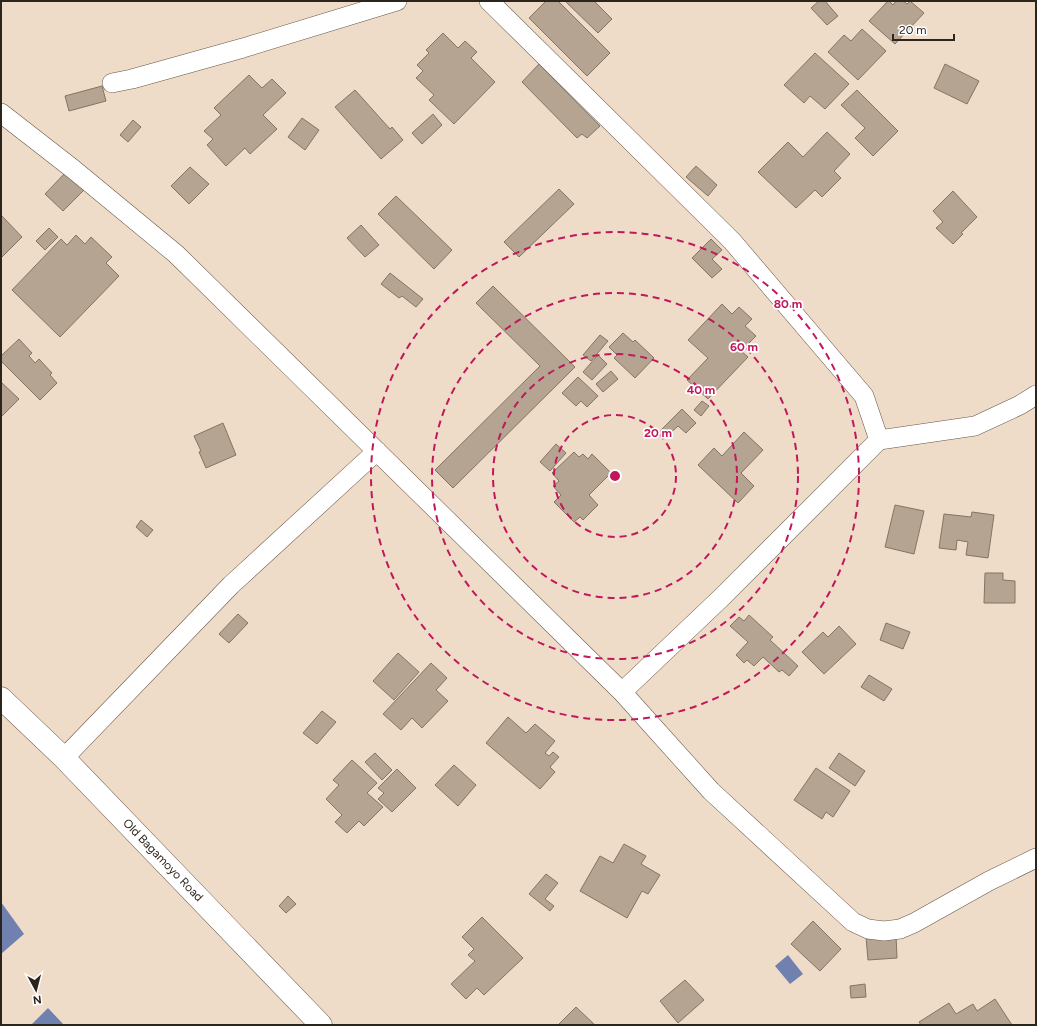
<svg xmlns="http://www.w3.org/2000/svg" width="1037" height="1026" font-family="Figtree,sans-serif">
<rect width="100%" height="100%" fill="#eedbc8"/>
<path fill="#7181af" d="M1 902 24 934 1 954Z
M788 955 803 974 790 984 775 966Z
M48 1008 64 1025H31Z"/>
<path fill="#b6a492" stroke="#847463" d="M546 1H558L610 53 587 76 529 18Z
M565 1H594L612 19 598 33Z
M819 1H825L838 16 827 25 811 8Z
M888 1H889L893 5 896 1H903L907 4 910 1 924 13 895 44 869 21Z
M862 29 886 51 858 80 828 52 844 35 851 41Z
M443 33 458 48 465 41 477 52 471 58 495 82 454 124 429 100 434 95 416 78 423 71 417 65 429 53 426 50Z
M815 53 849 84 825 109 810 96 804 103 784 85Z
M539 64 600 126 587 138 582 134 577 138 522 82Z
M945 64 979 81 967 104 934 88Z
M249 75 262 88 272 79 286 93 263 115 277 129 250 154 245 148 226 166 207 145 213 139 204 131 221 115 214 108Z
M102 86 106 101 69 111 65 96Z
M355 90 390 129 392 127 403 140 381 159 335 107Z
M857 90 898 131 873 156 855 138 865 128 841 105Z
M433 114 442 125 422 144 412 133Z
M302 118 319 130 305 150 288 137Z
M133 120 141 127 128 142 120 135Z
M827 132 850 154 834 171 841 178 822 197 815 190 796 208 758 172 788 142 803 157Z
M696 166 717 185 708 196 686 177Z
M190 167 209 184 189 204 171 186Z
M66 172 85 189 63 211 45 194Z
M559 189 574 204 519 257 504 242Z
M953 191 977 217 961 233 963 234 953 244 936 228 943 222 933 211Z
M396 196 452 250 434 269 378 214Z
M1 215 22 237 1 258Z
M361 225 379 245 365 257 347 238Z
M49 228 58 237 45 250 36 241Z
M76 235 85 244 91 237 112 257 106 263 119 276 60 337 12 290 61 239 67 245Z
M711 239 722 250 712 259 722 269 712 278 692 258Z
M390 273 423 299 416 307 402 296 399 298 381 284Z
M493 286 575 367 453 488 435 470 540 366 476 303Z
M722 304 732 314 739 307 752 319 745 326 756 336 741 351 748 357 708 399 687 380 708 358 688 340Z
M623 333 633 342 635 340 654 358 635 378 614 358 617 355 609 347Z
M600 335 608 341 591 361 583 355Z
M19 339 32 353 29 356 35 363 39 359 52 373 50 375 57 383 40 400 1 361V356Z
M598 355 607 364 592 380 583 372Z
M611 371 618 379 603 392 596 384Z
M578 377 598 396 587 407 581 401 576 406 562 393Z
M1 382 19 399 1 417Z
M702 401 709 406 701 416 694 410Z
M682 409 696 423 686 433 678 426 664 439 658 433Z
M223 423 236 455 206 468 199 452 201 451 194 436Z
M744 432 763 450 741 473 754 486 738 503 698 465 714 448 722 456Z
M556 444 566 453 550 471 540 462Z
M574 452 579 457 583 454 588 459 592 454 611 473 589 495 598 505 583 520 580 517 574 522 554 502 561 495 553 486 559 481 552 473Z
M895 505 924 511 914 554 885 547Z
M972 512 994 515 988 558 966 555 968 542 957 540 956 550 939 548 944 514 971 517Z
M141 520 153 530 147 537 136 527Z
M985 573H1003V580L1015 581V603H984Z
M238 614 248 623 229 643 219 634Z
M749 615 773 637 770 640 798 666 789 676 782 670 779 672 763 657 754 666 747 660 744 663 736 655 748 642 730 626 739 617 744 621Z
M886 623 910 632 903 649 880 640Z
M839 626 856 644 824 674 802 652 823 632 828 637Z
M398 653 419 672 394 700 373 681Z
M431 663 447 678 436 690 448 701 422 728 412 718 401 730 383 714Z
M869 675 892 689 884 701 861 687Z
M322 711 336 722 317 744 303 733Z
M508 717 526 733 535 724 555 741 545 753 549 756 553 752 559 757 550 767 555 772 540 789 486 743Z
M375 753 392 770 382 780 365 762Z
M839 753 865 771 855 786 829 768Z
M352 760 377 783 367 793 383 807 364 826 359 821 347 833 335 822 342 815 326 799 339 785 333 780Z
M454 765 476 785 458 806 435 785Z
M816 768 850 791 833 817 826 812 822 819 794 800Z
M397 769 416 788 392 812 378 799 384 793 378 788Z
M624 844 646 856 641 864 660 875 648 894 642 891 627 918 580 891 600 856 613 863Z
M546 874 558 883 545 899 554 906 550 911 529 894Z
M288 896 296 904 286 913 279 906Z
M482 917 523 958 484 995 477 988 466 999 451 984 475 961 468 955 474 949 462 937Z
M813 921 841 949 820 971 791 944Z
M896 935 897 958 868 960 866 937Z
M685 980 704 1000 678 1023 660 1001Z
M865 984 866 997 851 998 850 986Z
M995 999 1012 1025H921L919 1022 949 1003 956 1014 973 1004 977 1011Z
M576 1007 595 1025H558Z"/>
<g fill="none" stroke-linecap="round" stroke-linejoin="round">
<defs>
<path id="street" d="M489 1 732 241 864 396 879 440
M112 83 132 79 243 48 397 1
M1 113 73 169 176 254 622 692 711 791 853 922 868 929 884 931 900 929 914 923 989 881 1036 858
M622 692 722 597 879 440 975 426 1020 405 1036 395
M64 758 231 585 377 451"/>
<path id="secondary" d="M1 698 64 758 321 1025"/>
</defs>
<use href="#street" stroke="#675747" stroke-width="20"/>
<use href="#secondary" stroke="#675747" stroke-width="23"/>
<use href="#street" stroke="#fff" stroke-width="19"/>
<use href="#secondary" stroke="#fff" stroke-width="22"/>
</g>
<g fill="none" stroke="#c2185b" stroke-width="2" stroke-dasharray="7 5">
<circle cx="615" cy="476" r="61"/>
<circle cx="615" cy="476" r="122"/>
<circle cx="615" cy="476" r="183"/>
<circle cx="615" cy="476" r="244"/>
</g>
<g text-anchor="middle" stroke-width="3.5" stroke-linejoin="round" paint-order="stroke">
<g font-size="12" fill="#2c251e" stroke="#fff">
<text transform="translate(163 860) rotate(46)" y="4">Old Bagamoyo Road</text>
</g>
</g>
<circle cx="615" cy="476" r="6" fill="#c2185b" stroke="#fff" stroke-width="2"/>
<g font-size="12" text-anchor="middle" font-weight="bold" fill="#c2185b" stroke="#fff" stroke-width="3.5" stroke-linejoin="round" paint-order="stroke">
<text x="788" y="308">80 m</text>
<text x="744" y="351">60 m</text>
<text x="701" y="394">40 m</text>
<text x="658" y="437">20 m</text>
</g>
<rect width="1037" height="1026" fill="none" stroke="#2c251e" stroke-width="4"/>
<g transform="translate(36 990) rotate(173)" stroke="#ffffff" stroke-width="3" paint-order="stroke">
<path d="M0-3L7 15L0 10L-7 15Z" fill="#2c251e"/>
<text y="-6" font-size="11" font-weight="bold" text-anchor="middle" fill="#2c251e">N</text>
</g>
<path d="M893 34v6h61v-6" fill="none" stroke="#2c251e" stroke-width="2"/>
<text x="899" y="34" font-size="12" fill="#2c251e" stroke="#ffffff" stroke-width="3" paint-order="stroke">20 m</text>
</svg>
